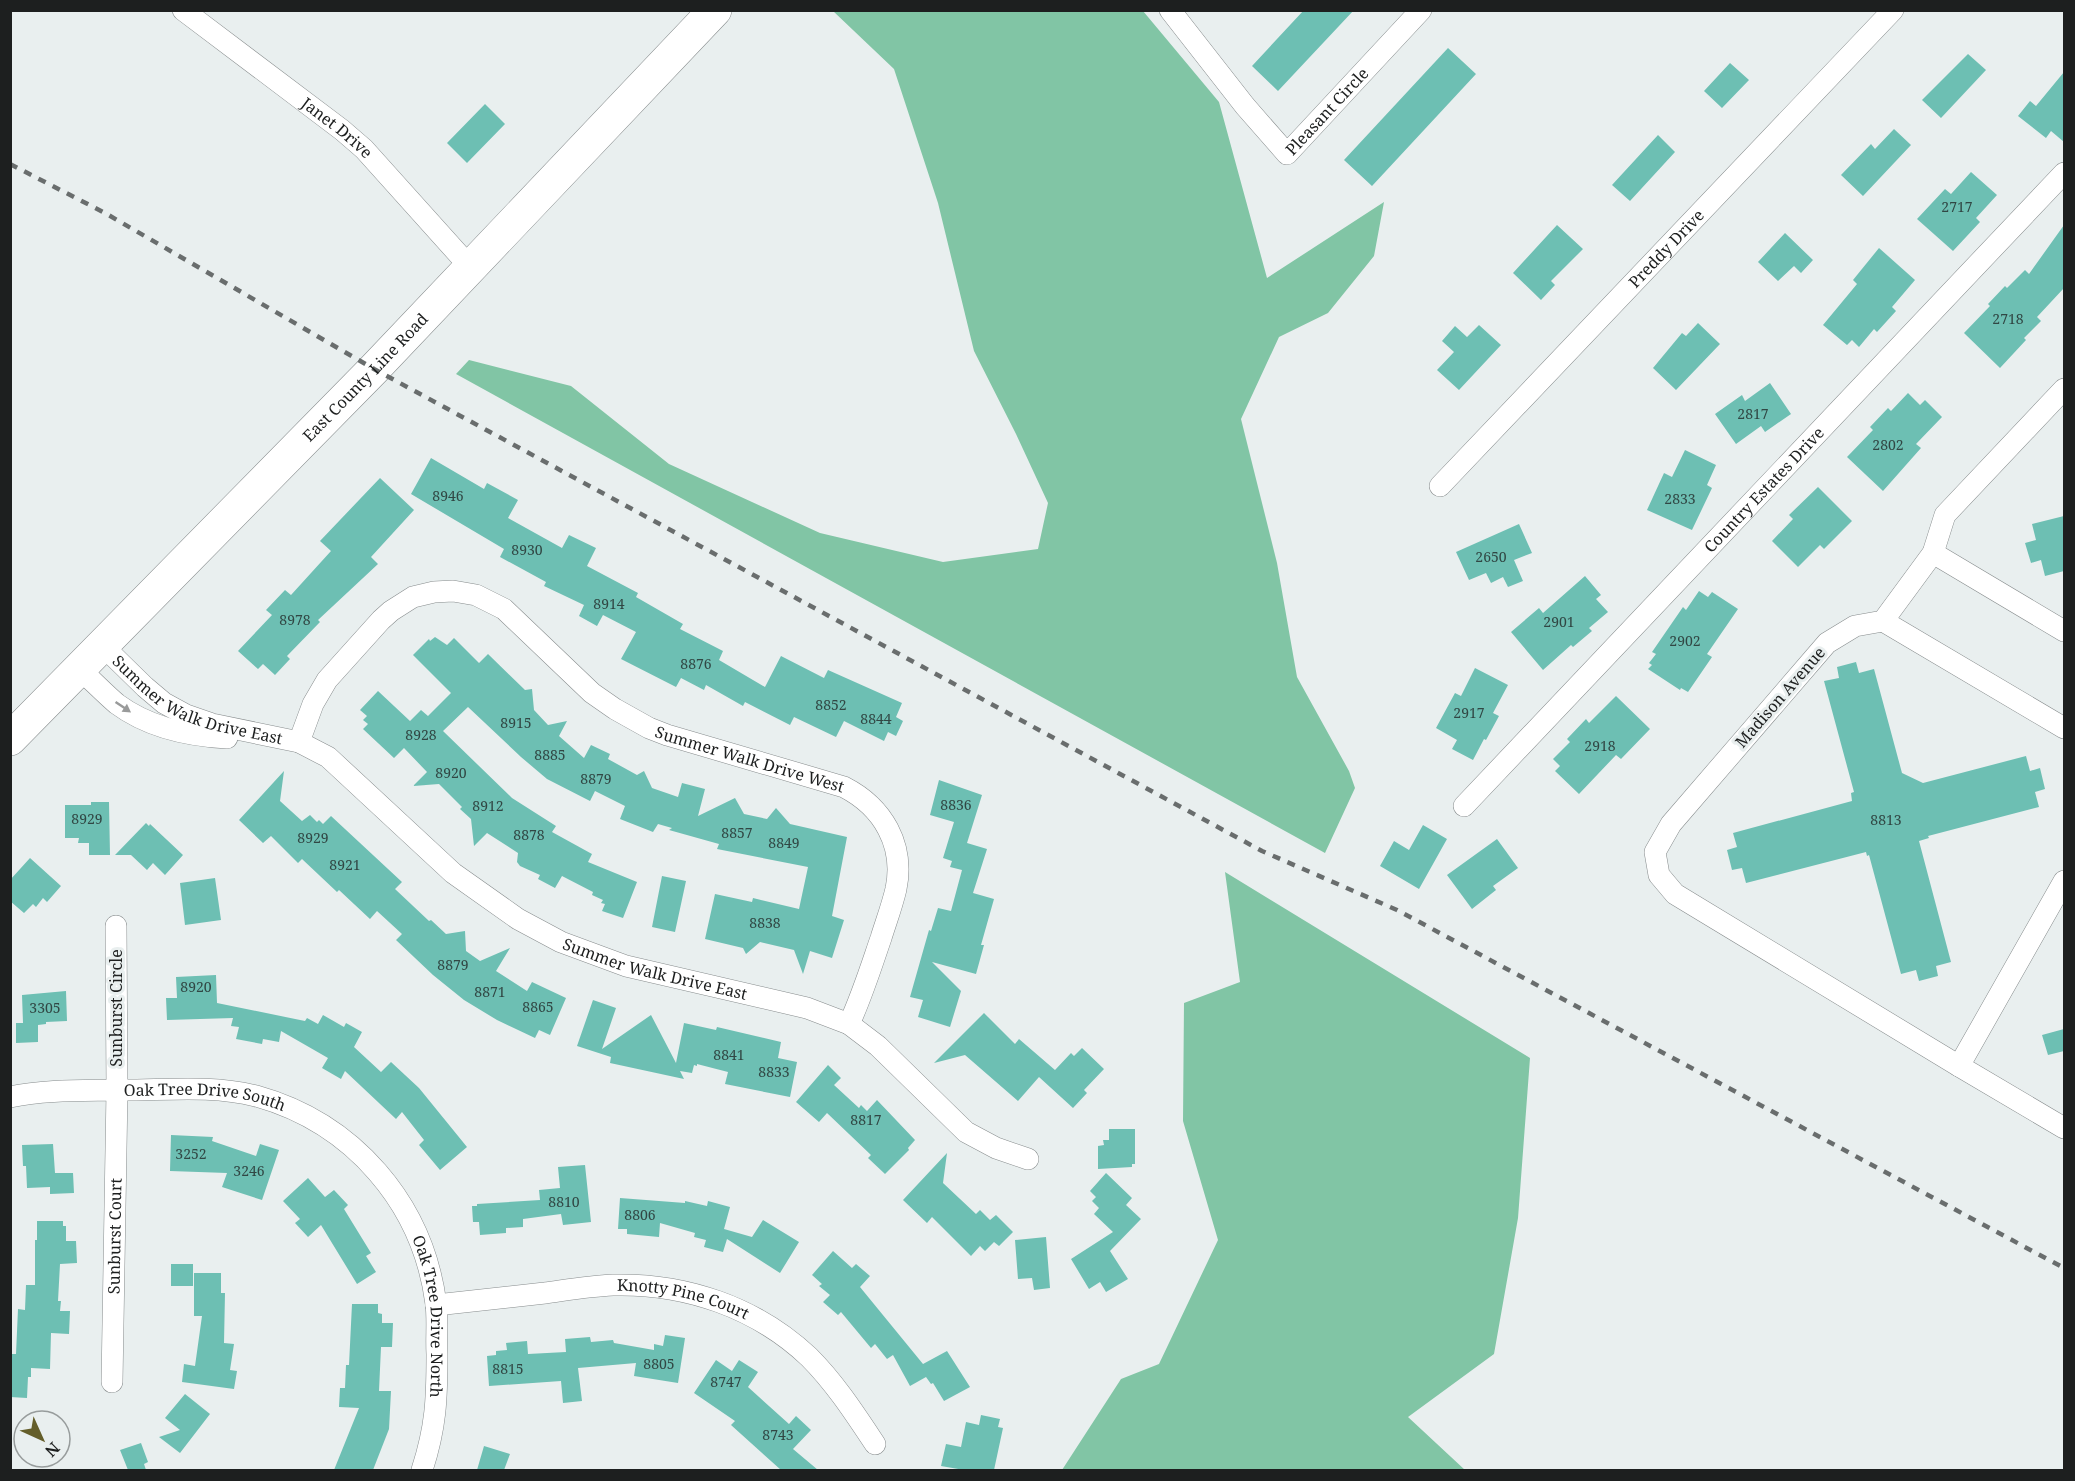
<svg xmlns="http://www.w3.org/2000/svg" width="2075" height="1481" font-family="'Noto Serif',serif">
<rect width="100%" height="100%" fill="#e9efef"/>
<path fill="#81c5a5" d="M833 11H1143L1219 102 1267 278 1384 202 1374 256 1328 313 1279 337 1241 419 1277 563 1297 677 1349 771 1355 788 1325 853 456 374 469 360 571 386 669 464 820 533 943 562 1038 549 1048 503 1016 434 974 351 938 203 894 69Z
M1225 872 1530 1058 1518 1218 1494 1354 1408 1417 1465 1470H1062L1121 1379 1159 1364 1218 1240 1183 1121 1184 1003 1240 982Z"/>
<path fill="#6dbfb3" d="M1304 10H1354L1278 91 1252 66Z
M1448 48 1476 74 1372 186 1344 160Z
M1968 54 1986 70 1941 118 1922 100Z
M1730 63 1749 80 1722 108 1704 91Z
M2064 72V142L2051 131 2046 138 2018 116 2030 101 2036 106Z
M485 104 505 124 467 163 447 143Z
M1894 129 1911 145 1863 196 1841 175 1871 144 1875 149Z
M1658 135 1675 152 1630 201 1612 185Z
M1971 172 1997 195 1976 218 1980 222 1953 251 1917 219 1945 189 1951 194Z
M1557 225 1583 249 1551 281 1555 285 1541 300 1513 273Z
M2064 225V288L2037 317 2041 321 2024 338 2026 340 2000 368 1964 333 1990 306 1988 304 2005 286 2007 288 2025 270 2029 274Z
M1785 233 1813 260 1801 273 1794 266 1778 281 1758 262Z
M1879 248 1915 280 1892 307 1896 311 1877 332 1874 329 1859 347 1852 340 1847 345 1823 325 1857 284 1853 280Z
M1698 323 1720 344 1676 390 1653 368 1682 333 1686 336Z
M1479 325 1501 345 1459 390 1437 370 1454 352 1442 341 1455 326 1467 337Z
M1770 383 1791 414 1765 432 1761 426 1736 444 1715 414 1742 395 1745 401Z
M1908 393 1920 405 1925 400 1942 417 1916 444 1921 448 1883 491 1847 457 1873 430 1870 427 1888 408 1891 411Z
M1685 450 1716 465 1707 485 1712 488 1692 530 1647 510 1664 473 1672 477Z
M431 458 484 489 487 483 518 500 508 518 562 548 569 535 596 548 587 566 638 593 636 597 683 624 680 629 723 651 719 660 765 687 781 656 824 678 828 670 902 703 896 717 903 721 896 736 888 732 884 741 844 721 836 737 794 717 790 725 745 702 743 706 706 685 704 690 681 678 676 687 621 659 636 632 603 615 597 626 579 616 584 605 544 586 546 582 500 557 504 549 411 494Z
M380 478 414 510 371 557 378 564 318 620 320 622 287 656 290 659 275 675 263 664 258 669 238 651 272 615 266 610 285 590 291 595 331 551 320 541Z
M1818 487 1852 521 1824 549 1820 545 1798 567 1772 541 1793 519 1789 515Z
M2064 516V571L2045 576 2041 560 2031 563 2025 543 2036 540 2032 524Z
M1519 524 1532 553 1514 560 1523 581 1508 587 1503 577 1491 583 1486 573 1469 580 1456 552Z
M1585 576 1601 595 1596 599 1608 612 1589 628 1592 631 1573 647 1571 645 1543 670 1511 632 1539 608 1543 613Z
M1699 591 1708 597 1712 592 1738 609 1707 654 1712 657 1688 692 1681 688 1680 690 1648 669 1652 665 1649 663 1656 654 1652 652 1683 607 1686 610Z
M435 637 447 645 454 638 479 663 488 654 525 690 532 689 534 710 548 725 567 721 559 736 584 758 591 745 610 754 608 759 637 775 644 771 652 788 678 797 682 783 705 789 698 816 735 798 744 814 767 819 776 808 790 824 847 837 832 916 844 920 832 958 810 951 803 974 794 950 760 942 746 954 743 948 705 939 715 894 752 902 753 898 799 909 808 867 717 849 719 844 669 830 672 828 658 824 653 832 620 819 625 806 595 791 590 801 547 779 521 757 468 707 443 731 512 798 556 826 552 832 592 854 588 862 637 882 623 918 602 911 605 904 601 903 603 900 592 895 593 892 562 876 555 888 538 879 540 875 520 866 517 862 518 853 487 833 474 846 471 819 460 809 462 807 439 784 413 786 427 772 404 748 394 758 363 729 368 724 363 720 367 716 360 710 378 691 410 721 421 710 428 716 451 693 413 655 429 639 430 641Z
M1856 662 1859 673 1874 669 1902 773 1923 783 2026 756 2030 771 2040 768 2045 789 2035 792 2039 807 1928 836 1929 838 1919 841 1951 962 1936 966 1938 976 1919 981 1916 970 1901 974 1869 855 1867 856 1866 852 1746 883 1742 868 1732 870 1727 850 1737 847 1733 833 1852 801 1851 793 1854 792 1824 681 1839 678 1837 667Z
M1475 668 1508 685 1493 713 1499 716 1486 740 1484 739 1473 760 1452 749 1457 740 1436 728 1455 693 1461 696Z
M1616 696 1650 729 1621 759 1616 755 1579 794 1555 771 1560 766 1553 759 1570 742 1567 739 1586 719 1589 723Z
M284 771 280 801 302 821 310 815 317 822 319 820 323 824 331 816 402 882 395 889 429 921 431 920 446 934 465 931 466 951 480 961 510 948 496 971 527 991 532 982 566 998 550 1035 539 1030 535 1038 497 1020 464 1000 433 975 396 940 402 934 377 911 370 919 339 890 337 892 302 859 298 863 271 836 263 843 239 820Z
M939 780 982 795 967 843 987 849 973 893 994 899 981 945H984L976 974 932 962 961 991 950 1027 918 1017 923 1000 910 997 929 930 931 931 938 908 951 911 962 870 950 867 952 861 943 858 954 822 930 815Z
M91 802H109L110 855H89V843H78L79 838H65V805H91Z
M146 823 149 826 150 824 183 855 165 875 153 863 147 870 131 855H115Z
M1423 825 1447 839 1419 889 1380 866 1394 841 1409 850Z
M1497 839 1518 868 1493 886 1496 890 1472 909 1447 875Z
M30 858 61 886 47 902 43 898 36 907 33 904 24 913 10 901V880Z
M662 876 686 881 675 932 652 927Z
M215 878 221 920 185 925 180 883Z
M216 975 217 1003 305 1021 307 1018 318 1024 323 1015 344 1027 346 1023 362 1032 354 1047 381 1072 391 1062 419 1088 467 1147 440 1170 419 1145 424 1140 402 1112 396 1119 345 1071 341 1079 322 1068 328 1058 281 1031 279 1042 263 1039 262 1044 236 1039 239 1027 231 1026 233 1018 167 1020 166 998H177L176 977Z
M66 991 67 1021 46 1022V1024L38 1025V1042L16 1043V1023H23L22 995Z
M593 1000 616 1008 602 1049 651 1015 676 1063 684 1023 716 1030 717 1027 781 1042 778 1058 797 1062 790 1097 725 1084 728 1072 697 1064V1066L694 1065 692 1073 680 1071 684 1079 610 1063 611 1057 577 1046Z
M984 1013 1015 1044 1019 1039 1055 1070 1071 1053 1074 1056 1082 1048 1104 1069 1084 1090 1087 1093 1073 1108 1039 1077 1018 1101 965 1055 934 1063Z
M2064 1029V1051L2048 1055 2042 1035Z
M828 1065 841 1078 834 1085 859 1108 861 1105 867 1111 877 1100 915 1140 908 1148 909 1150 885 1174 868 1158 871 1155 827 1113 819 1122 796 1102Z
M1109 1129H1135V1164H1132V1167L1098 1169V1146L1104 1145 1103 1140H1109Z
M171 1135 213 1137 212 1141 256 1156 260 1144 279 1150 262 1200 222 1187 227 1173 170 1171Z
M53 1144 55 1173H73L74 1193 50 1194V1187L27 1188 26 1166H23L22 1145Z
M947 1153 943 1183 976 1214 980 1210 990 1220 996 1215 1013 1232 999 1246 994 1242 985 1251 980 1246 971 1256 932 1217 927 1223 903 1200Z
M585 1165 591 1222 563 1225 561 1214 523 1219V1227L506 1228V1233L480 1235 479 1222H473L472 1206H477V1204L540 1200 539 1190 560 1188 558 1167Z
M1106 1173 1132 1198 1126 1205 1141 1219 1110 1251 1128 1279 1106 1292 1100 1282 1089 1289 1071 1259 1113 1232 1094 1214 1099 1208 1092 1201 1096 1197 1090 1191Z
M308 1178 325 1197 334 1190 348 1205 344 1209 371 1253 366 1256 376 1272 357 1284 321 1225 308 1237 295 1223 300 1219 283 1201Z
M620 1198 685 1203V1201L707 1206 708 1201 730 1207 724 1229 752 1237 763 1220 799 1242 780 1273 727 1239 723 1252 704 1247 706 1240 694 1237 695 1233 660 1223 659 1237 627 1234V1229H618Z
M37 1221H63V1226H66V1241H76L77 1263 60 1264 58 1301H61L60 1311H70L69 1334 51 1333 50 1369 31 1368V1377H28L27 1398 10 1397V1354H16L18 1309 25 1310 26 1285H35V1240H37Z
M1046 1237 1050 1288 1034 1290 1032 1278 1018 1279 1015 1240Z
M833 1251 852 1268 856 1264 870 1276 860 1287 923 1364 947 1351 970 1387 944 1401 933 1383 931 1384 926 1377 910 1386 893 1355 887 1359 875 1344 871 1348 841 1312 838 1315 823 1302 830 1295 819 1286 822 1284 812 1275Z
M171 1264H193V1286H171Z
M194 1273H221V1293H225L224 1343 234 1344 230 1370 237 1371 234 1389 182 1382 184 1364 195 1366 202 1316H194Z
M352 1304H378V1313L382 1314V1323H393L392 1347H381L379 1391H391L389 1429 373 1470H334L359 1408 339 1407 340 1388H345L346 1365H349Z
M665 1335 685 1338 678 1383 634 1376 636 1363 578 1368 582 1401 563 1403 561 1381 489 1386 487 1356 496 1355V1351L507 1350 506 1343 527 1341 528 1354 566 1352 565 1339 590 1337 591 1342 613 1340 614 1343 654 1350V1344L663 1346Z
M716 1360 732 1371 739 1360 758 1372 748 1387 789 1424 796 1416 811 1430 793 1449 818 1470H781L731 1425 735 1421 694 1393Z
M185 1394 210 1414 180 1453 159 1437 180 1430 165 1418Z
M981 1415 1000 1419 998 1427 1003 1428 994 1470H964L941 1466 946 1444 961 1447 966 1422 979 1425Z
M141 1443 148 1462 144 1464 146 1470H128L120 1450Z
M484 1446 510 1454 504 1470H477Z"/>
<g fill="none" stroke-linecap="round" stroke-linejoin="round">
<defs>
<g id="street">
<path id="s1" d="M183 10 342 130 364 149 470 267"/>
<path id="s2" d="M1170 10 1245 106 1287 154 1421 10"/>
<path d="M2064 389 1945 515 1933 553 1883 621 1855 626 1827 643 1671 824 1655 852 1659 875 1675 894 1959 1066 2064 1128"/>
<path id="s3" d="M1440 486 1893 10"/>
<path d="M1933 553 2064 631"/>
<path d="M1883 621 2064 728"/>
<path id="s4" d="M102 645 145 687 164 703 186 715 212 724 299 742 328 757 453 873 518 919 561 942 626 966 807 1008 849 1024 878 1046 966 1132 996 1148 1028 1159"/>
<path d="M79 669C92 680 104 693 117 704 148 727 189 736 227 738"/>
<path id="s5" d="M299 742 313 704 327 680 381 620 391 611 413 597 434 592 453 591 476 595 504 609 592 693 615 709 649 728 667 735 844 787C883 807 905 845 896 889 892 906 886 922 881 938 871 967 862 996 849 1024"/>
<path id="s6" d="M1464 806 2064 173"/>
<path d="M1959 1066 2064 881"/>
<path id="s7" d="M10 1097C47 1089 87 1091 124 1090 167 1090 213 1085 256 1096 353 1123 423 1203 436 1304 438 1320 436 1338 437 1354 437 1399 436 1427 422 1470"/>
<path id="s8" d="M436 1305C472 1301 508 1297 545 1293 567 1290 590 1286 613 1285 685 1283 756 1307 809 1357 835 1383 855 1414 875 1444"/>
<path id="s9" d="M112 1382 117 1091 116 926"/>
</g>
<g id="primary">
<path id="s10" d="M10 739 374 369 715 10"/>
</g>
</defs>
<use href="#street" stroke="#878c8d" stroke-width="22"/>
<use href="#primary" stroke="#878c8d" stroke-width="34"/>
<use href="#street" stroke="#fff" stroke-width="21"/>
<use href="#primary" stroke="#fff" stroke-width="33"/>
<path stroke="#696d6d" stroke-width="4.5" stroke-dasharray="8 8" stroke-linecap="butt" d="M10 164 105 213 374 369 1262 851 1397 910 2064 1268"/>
</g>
<defs><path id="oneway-solid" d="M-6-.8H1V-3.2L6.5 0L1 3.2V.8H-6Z" transform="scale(1.5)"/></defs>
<use fill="#999a9a" href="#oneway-solid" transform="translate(123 707) rotate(34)"/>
<g text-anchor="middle" stroke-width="6" stroke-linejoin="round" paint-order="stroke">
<g font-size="14" fill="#314744">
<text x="1957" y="212">2717</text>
<text x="2008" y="324">2718</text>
<text x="1753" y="419">2817</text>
<text x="1888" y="450">2802</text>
<text x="448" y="501">8946</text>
<text x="1680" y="504">2833</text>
<text x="527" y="555">8930</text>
<text x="1491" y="562">2650</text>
<text x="609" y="609">8914</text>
<text x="295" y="625">8978</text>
<text x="1559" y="627">2901</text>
<text x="1685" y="646">2902</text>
<text x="696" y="669">8876</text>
<text x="831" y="710">8852</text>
<text x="1469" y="718">2917</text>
<text x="876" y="724">8844</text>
<text x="516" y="728">8915</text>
<text x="421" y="740">8928</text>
<text x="1600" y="751">2918</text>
<text x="550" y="760">8885</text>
<text x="451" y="778">8920</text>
<text x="596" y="784">8879</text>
<text x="956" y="810">8836</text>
<text x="488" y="811">8912</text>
<text x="87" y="824">8929</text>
<text x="1886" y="825">8813</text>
<text x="737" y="838">8857</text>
<text x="529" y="840">8878</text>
<text x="313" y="843">8929</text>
<text x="784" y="848">8849</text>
<text x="345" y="870">8921</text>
<text x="765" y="928">8838</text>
<text x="453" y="970">8879</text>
<text x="196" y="992">8920</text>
<text x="490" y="997">8871</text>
<text x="538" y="1012">8865</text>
<text x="45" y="1013">3305</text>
<text x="729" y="1060">8841</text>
<text x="774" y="1077">8833</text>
<text x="866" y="1125">8817</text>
<text x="191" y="1159">3252</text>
<text x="249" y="1176">3246</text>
<text x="564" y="1207">8810</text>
<text x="640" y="1220">8806</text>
<text x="659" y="1369">8805</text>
<text x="508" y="1374">8815</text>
<text x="726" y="1387">8747</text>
<text x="778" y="1440">8743</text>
</g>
<g font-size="16" fill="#1d1f1f" stroke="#e9efef">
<text dy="6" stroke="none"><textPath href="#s2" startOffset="244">Pleasant Circle</textPath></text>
<text dy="6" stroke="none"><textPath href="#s1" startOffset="194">Janet Drive</textPath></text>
<text dy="6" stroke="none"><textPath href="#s3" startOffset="328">Preddy Drive</textPath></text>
<text dy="6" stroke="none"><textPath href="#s10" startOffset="507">East County Line Road</textPath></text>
<text dy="6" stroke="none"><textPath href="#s6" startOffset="436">Country Estates Drive</textPath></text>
<text dy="6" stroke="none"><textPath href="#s4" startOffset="114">Summer Walk Drive East</textPath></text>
<text transform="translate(1780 697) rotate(-49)" y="6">Madison Avenue</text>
<text dy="6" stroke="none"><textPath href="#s5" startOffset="578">Summer Walk Drive West</textPath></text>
<text dy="6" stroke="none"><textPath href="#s4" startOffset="656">Summer Walk Drive East</textPath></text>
<text transform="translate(116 1008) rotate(-90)" y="6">Sunburst Circle</text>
<text dy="6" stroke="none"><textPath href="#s7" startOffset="196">Oak Tree Drive South</textPath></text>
<text dy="6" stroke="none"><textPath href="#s9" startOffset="146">Sunburst Court</textPath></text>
<text dy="6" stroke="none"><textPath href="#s8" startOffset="250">Knotty Pine Court</textPath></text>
<text dy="6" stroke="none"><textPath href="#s7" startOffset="550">Oak Tree Drive North</textPath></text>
</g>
</g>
<rect width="2075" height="1481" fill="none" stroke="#1d1f1f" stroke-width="24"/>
<g transform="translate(42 1439) rotate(135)"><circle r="28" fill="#e9efef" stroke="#979c9c" stroke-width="1.5"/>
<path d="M0-4.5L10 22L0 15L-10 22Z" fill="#645e2a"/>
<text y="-9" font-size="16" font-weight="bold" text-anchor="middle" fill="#1d1f1f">N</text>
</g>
</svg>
